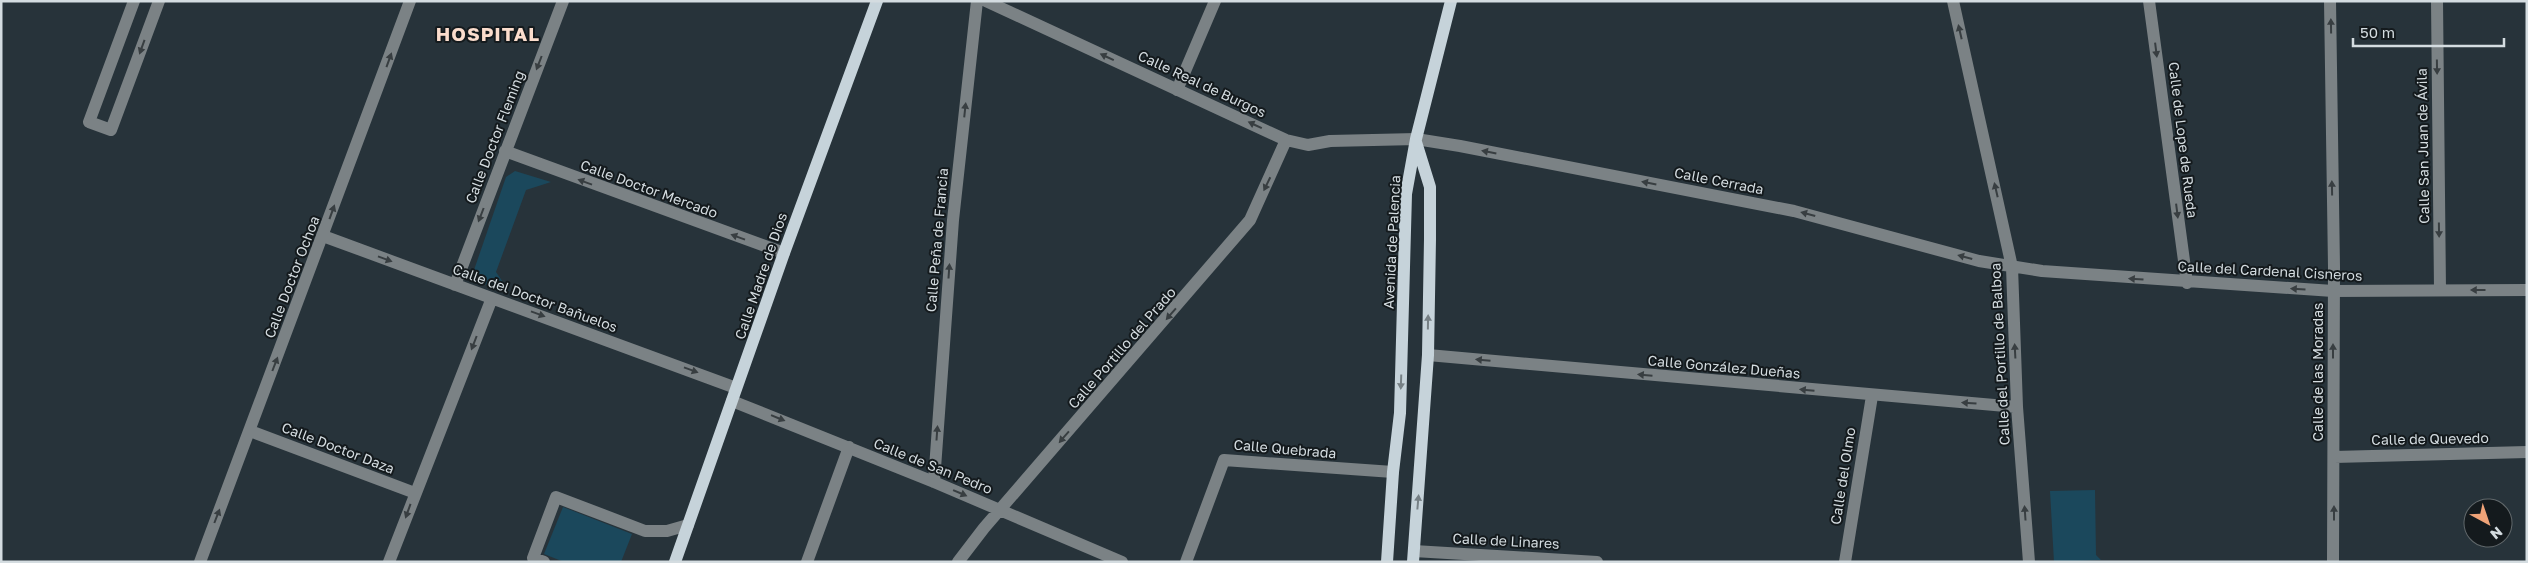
<svg xmlns="http://www.w3.org/2000/svg" width="2528" height="563" font-family="'Golos Text',sans-serif">
<rect width="100%" height="100%" fill="#27333a"/>
<path fill="#1b485c" d="M515 171 551 182 526 190 496 272 509 291 484 284 476 277 474 270 506 177Z
M2095 490 2096 555 2101 560 2054 562 2050 491Z
M563 507 632 534 621 562H564L544 554Z"/>
<g fill="none" stroke-linecap="round" stroke-linejoin="round">
<path stroke="#7b8285" stroke-width="12" d="M134 1 89 122 111 130 159 1
M986 1 1286 140 1308 145 1330 141 1416 139 1460 146 1794 211 1979 261 2042 271 2333 291 2527 290
M1953 1 2012 267 2017 407 2029 562
M2149 1 2187 283
M2330 1 2334 267 2333 562
M2437 1 2440 290
M1177 90 1215 1
M505 151 784 253
M323 236 736 388
M455 285 563 1
M1428 355 2017 407
M732 401 934 482 1122 562
M250 431 415 493
M2334 457 2527 452
M934 482 953 220 977 1
M1414 551 1597 562
M200 562 410 1
M389 562 492 298
M544 562 533 558 556 497 645 531H667L688 525
M807 562 849 447
M958 562 984 528 1250 220 1286 140
M1186 562 1224 460 1393 472
M1845 562 1872 396"/>
<path stroke="#c6d3da" stroke-width="12" d="M675 562 784 253 877 1
M1387 562 1393 472 1400 413 1406 194 1416 139 1451 1
M1413 562 1428 355 1430 239V187L1416 142"/>
</g>
<defs><path id="oneway-solid" d="M-6-.8H1V-3.2L6.5 0L1 3.2V.8H-6Z" transform="scale(1.25)"/></defs>
<g fill="#383e41">
<use href="#oneway-solid" transform="translate(2331 26) rotate(-91)"/>
<use href="#oneway-solid" transform="translate(1960 32) rotate(-103)"/>
<use href="#oneway-solid" transform="translate(142 47) rotate(110)"/>
<use href="#oneway-solid" transform="translate(2156 50) rotate(83)"/>
<use href="#oneway-solid" transform="translate(1107 57) rotate(-155)"/>
<use href="#oneway-solid" transform="translate(389 60) rotate(-70)"/>
<use href="#oneway-solid" transform="translate(539 63) rotate(111)"/>
<use href="#oneway-solid" transform="translate(2437 67) rotate(89)"/>
<use href="#oneway-solid" transform="translate(965 110) rotate(-84)"/>
<use href="#oneway-solid" transform="translate(1255 125) rotate(-155)"/>
<use href="#oneway-solid" transform="translate(1489 152) rotate(-169)"/>
<use href="#oneway-solid" transform="translate(585 182) rotate(-160)"/>
<use href="#oneway-solid" transform="translate(1649 183) rotate(-169)"/>
<use href="#oneway-solid" transform="translate(1267 184) rotate(116)"/>
<use href="#oneway-solid" transform="translate(2332 188) rotate(-91)"/>
<use href="#oneway-solid" transform="translate(1996 190) rotate(-103)"/>
<use href="#oneway-solid" transform="translate(2177 211) rotate(83)"/>
<use href="#oneway-solid" transform="translate(332 212) rotate(-70)"/>
<use href="#oneway-solid" transform="translate(1808 214) rotate(-165)"/>
<use href="#oneway-solid" transform="translate(481 215) rotate(111)"/>
<use href="#oneway-solid" transform="translate(2439 230) rotate(89)"/>
<use href="#oneway-solid" transform="translate(738 237) rotate(-160)"/>
<use href="#oneway-solid" transform="translate(1965 257) rotate(-165)"/>
<use href="#oneway-solid" transform="translate(385 259) rotate(20)"/>
<use href="#oneway-solid" transform="translate(949 271) rotate(-86)"/>
<use href="#oneway-solid" transform="translate(2136 279) rotate(-176)"/>
<use href="#oneway-solid" transform="translate(2298 289) rotate(-177)"/>
<use href="#oneway-solid" transform="translate(2478 290) rotate(-180)"/>
<use href="#oneway-solid" transform="translate(538 314) rotate(20)"/>
<use href="#oneway-solid" transform="translate(1171 314) rotate(131)"/>
<use href="#oneway-solid" transform="translate(474 343) rotate(111)"/>
<use href="#oneway-solid" transform="translate(2015 351) rotate(-93)"/>
<use href="#oneway-solid" transform="translate(2333 351) rotate(-90)"/>
<use href="#oneway-solid" transform="translate(1483 360) rotate(-175)"/>
<use href="#oneway-solid" transform="translate(275 364) rotate(-69)"/>
<use href="#oneway-solid" transform="translate(691 370) rotate(20)"/>
<use href="#oneway-solid" transform="translate(1645 375) rotate(-175)"/>
<use href="#oneway-solid" transform="translate(1807 390) rotate(-175)"/>
<use href="#oneway-solid" transform="translate(1969 403) rotate(-176)"/>
<use href="#oneway-solid" transform="translate(778 418) rotate(22)"/>
<use href="#oneway-solid" transform="translate(937 433) rotate(-86)"/>
<use href="#oneway-solid" transform="translate(1064 437) rotate(131)"/>
<use href="#oneway-solid" transform="translate(960 493) rotate(23)"/>
<use href="#oneway-solid" transform="translate(408 511) rotate(110)"/>
<use href="#oneway-solid" transform="translate(2025 513) rotate(-94)"/>
<use href="#oneway-solid" transform="translate(2334 513) rotate(-90)"/>
<use href="#oneway-solid" transform="translate(217 516) rotate(-69)"/>
</g>
<g fill="#768085">
<use href="#oneway-solid" transform="translate(1428 322) rotate(-89)"/>
<use href="#oneway-solid" transform="translate(1401 382) rotate(92)"/>
<use href="#oneway-solid" transform="translate(1418 502) rotate(-85)"/>
</g>
<g text-anchor="middle" stroke-width="4" stroke-linejoin="round" paint-order="stroke">
<g font-size="14" fill="#d4dce0" stroke="#141a1d">
<text transform="translate(1202 84) rotate(25)" y="5">Calle Real de Burgos</text>
<text transform="translate(495 137) rotate(-69)" y="5">Calle Doctor Fleming</text>
<text transform="translate(2183 140) rotate(83)" y="5">Calle de Lope de Rueda</text>
<text transform="translate(2423 146) rotate(-91)" y="5">Calle San Juan de Ávila</text>
<text transform="translate(1719 181) rotate(11)" y="5">Calle Cerrada</text>
<text transform="translate(649 189) rotate(20)" y="5">Calle Doctor Mercado</text>
<text transform="translate(937 240) rotate(-85)" y="5">Calle Peña de Francia</text>
<text transform="translate(1392 242) rotate(-87)" y="5">Avenida de Palencia</text>
<text transform="translate(2270 271) rotate(3)" y="5">Calle del Cardenal Cisneros</text>
<text transform="translate(761 276) rotate(-71)" y="5">Calle Madre de Dios</text>
<text transform="translate(292 277) rotate(-69)" y="5">Calle Doctor Ochoa</text>
<text transform="translate(535 298) rotate(20)" y="5">Calle del Doctor Bañuelos</text>
<text transform="translate(1122 348) rotate(-49)" y="5">Calle Portillo del Prado</text>
<text transform="translate(2000 354) rotate(-93)" y="5">Calle del Portillo de Balboa</text>
<text transform="translate(1724 367) rotate(5)" y="5">Calle González Dueñas</text>
<text transform="translate(2318 372) rotate(-90)" y="5">Calle de las Moradas</text>
<text transform="translate(2430 439) rotate(-1)" y="5">Calle de Quevedo</text>
<text transform="translate(338 448) rotate(21)" y="5">Calle Doctor Daza</text>
<text transform="translate(1285 449) rotate(5)" y="5">Calle Quebrada</text>
<text transform="translate(933 466) rotate(22)" y="5">Calle de San Pedro</text>
<text transform="translate(1843 476) rotate(-81)" y="5">Calle del Olmo</text>
<text transform="translate(1506 541) rotate(3)" y="5">Calle de Linares</text>
</g>
<g font-size="19" font-weight="bold" letter-spacing="1" fill="#fbddcd" stroke="#141a1d">
<text x="488" y="41">HOSPITAL</text>
</g>
</g>
<rect width="2528" height="563" fill="none" stroke="#d4dce0" stroke-width="5"/>
<g transform="translate(2488 523) rotate(140)"><circle r="24" fill="#141a1d" stroke="#61686b"/>
<path d="M0-4L9 19L0 12L-9 19Z" fill="#efa378"/>
<text y="-8" font-size="14" font-weight="bold" text-anchor="middle" fill="#d4dce0">N</text>
</g>
<path d="M2353 38v8h151v-8" fill="none" stroke="#d4dce0" stroke-width="2.5"/>
<text x="2360" y="38" font-size="15" fill="#d4dce0" stroke="#141a1d" stroke-width="4" paint-order="stroke">50 m</text>
</svg>
